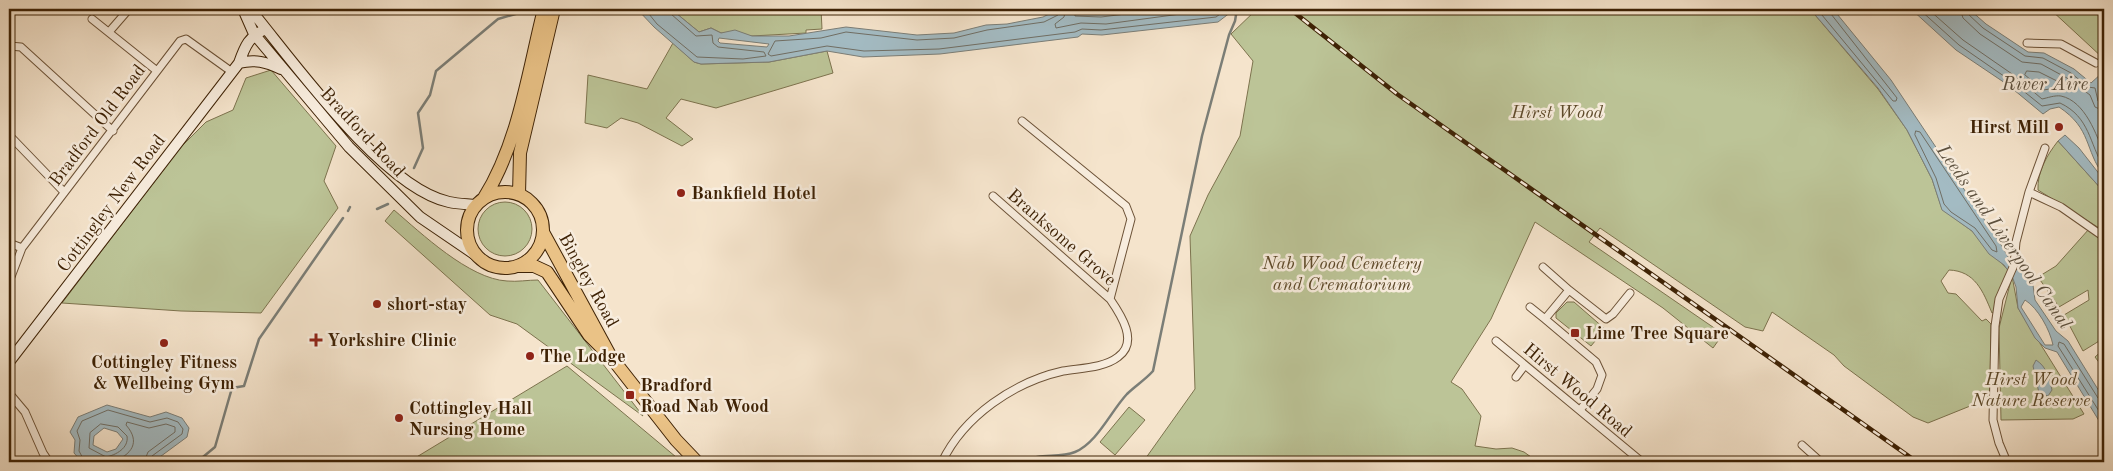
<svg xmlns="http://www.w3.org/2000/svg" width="2113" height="471" font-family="'Old Standard TT',serif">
<rect width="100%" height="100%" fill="#f5e4cc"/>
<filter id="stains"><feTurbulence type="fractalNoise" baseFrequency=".004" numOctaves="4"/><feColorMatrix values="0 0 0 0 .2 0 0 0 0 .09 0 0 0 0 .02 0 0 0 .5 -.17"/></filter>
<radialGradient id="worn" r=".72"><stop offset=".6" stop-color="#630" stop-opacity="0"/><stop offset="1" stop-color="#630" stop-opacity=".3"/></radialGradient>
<path fill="#bcc497" stroke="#7d734e" d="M671 9H821L822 29 806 30V33L752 36 721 33 711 28 699 32Z
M1257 9H1810L1878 89 1907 130 1932 179 1942 209 1972 231 2008 270 1994 312 1992 313C1983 291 1975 271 1949 270L1941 281 1948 293 1956 294 1982 321 1986 319 1991 324 1990 398 1928 423 1913 417 1844 366 1834 355 1772 312 1763 331 1745 327 1600 228 1589 242 1723 334 1713 348 1663 308 1535 222 1491 319 1451 382 1462 389 1481 416 1475 446 1496 449 1512 448 1524 452 1538 462H1143L1195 389 1190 236 1208 195 1240 136 1253 61 1231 34Z
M2050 9H2104V59Z
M673 43 694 62 701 64 769 62 827 51 833 73 716 108 681 99 666 118 693 139 682 146 638 123 621 118 607 128 585 123 588 75 647 89Z
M271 70 336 146 324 181 338 208 261 313 181 311 62 303 180 148 206 122 233 110 246 78Z
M2058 141 2104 192V231L2038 190C2037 172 2047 155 2058 141Z
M478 229a27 27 0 1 1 54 0a27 27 0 1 1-54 0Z
M394 210C421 233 469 279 507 281 517 282 528 280 538 280L643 416 517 324 490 315 385 221Z
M2089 229 2104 241V338L2083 351 2064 315 2089 300 2088 290 2059 307 2038 277 2056 266Z
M2012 276 2018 308 2084 414 2073 419 2001 420 1999 328Z
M1567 302H1574L1605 329 1591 346 1556 318V313Z
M2104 349V369L2095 357Z
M567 366 682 462H410V461Z
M1129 407 1145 420 1115 455 1100 442Z"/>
<path fill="#a3bbc3" stroke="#7b7e77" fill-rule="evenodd" d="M637 9H671L699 32 711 28 721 33 735 30 752 36H789L846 27 917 35 954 33 986 25 1007 24 1043 17 1055 11 1065 9H1242L1231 12 1218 22 1102 35 1082 34 1078 37 940 54 863 57 827 51 769 62 701 64 694 62 654 27ZM719 38 769 44 767 47 720 43 718 41Z
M1810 9H1833L1891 80 2000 243 2015 269 2021 270 2033 285 2035 300 2056 331 2068 341 2104 399V429L2057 352 2045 348 2035 338 2018 308 2016 287 2012 276 2004 265 1989 254 1972 231 1942 210 1932 179 1907 130 1878 88ZM2025 300C2038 308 2050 330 2053 345H2045L2021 307Z
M1911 9H1969L1986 24 2028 52 2044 53 2074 69 2091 83 2102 73 2104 75V84L2101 90 2104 111V176C2084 149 2092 129 2059 107L2050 109 2043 114 2008 85 1956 50Z
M2065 135 2079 148 2104 180V192L2058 141Z
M2036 360C2047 367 2049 378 2052 390L2048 396 2039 393 2033 366Z
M107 405 150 417 166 412 182 418 189 428 187 437 153 462H82L74 453 75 440 70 432 78 417ZM104 428 117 432 123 439 116 449 107 452 93 445 94 436Z"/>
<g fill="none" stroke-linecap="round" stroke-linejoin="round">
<path stroke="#706e64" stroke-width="1" d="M645 9 657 24 697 57 743 59 766 56 764 52 718 47 713 43 712 35 696 36 671 14 669 9
M1060 9 1058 15 1044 22 987 30 954 38 917 40 846 32 821 38 775 41 768 54 771 56 827 46 864 51 939 49 1075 32 1082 29 1101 30 1216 17 1227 9
M1066 9 1064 17 1055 24 1056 28 1081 23 1106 24 1218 9
M1074 9 1075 16 1101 17 1167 9
M1817 9 1893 101H1896L1897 98 1831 14 1830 9
M1919 9 1959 45 2011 81 2042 106 2060 103C2090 117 2089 143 2104 168
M1928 9 1963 40 2015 76 2042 99C2047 98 2055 95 2061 96 2085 101 2097 135 2104 155
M1960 9 1963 18 1980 34 2022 62 2041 64 2067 78 2090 95 2095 107 2104 111
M1966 9 1968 14 1983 28 2025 56 2043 58 2071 73 2088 87 2095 88 2098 101 2104 104
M2027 71 2039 72 2063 84 2064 87 2043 90 2025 75Z
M1916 131 1920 132 1996 246 1997 252 1992 250 1975 228 1951 212 1944 204 1936 178 1915 135Z
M2104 401 2098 398 2064 344 2059 342 2058 346 2104 419
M101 424 118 427 127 436C129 448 116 455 106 457L89 448 90 433Z
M85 462 79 451 80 440 77 431 82 421 108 410 150 422 167 418 178 422 183 429 182 434 152 456 150 462
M112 462C132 455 141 442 126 425L127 422 149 428 166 424 175 427V432L148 452 144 462"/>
<path stroke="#7b7e77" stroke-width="2.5" d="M414 168 423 148 418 113 430 95 436 71 498 19 519 13 520 9
M377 209 388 204
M348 211 350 207
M197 462 215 447 232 388 244 386 259 339 343 218
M1023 462C1040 452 1057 459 1075 452 1097 443 1111 411 1127 394 1135 386 1145 380 1153 371L1202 136 1229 35 1235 21 1237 9"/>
<defs>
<path id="street" d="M92 19 157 71
M109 32 129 9
M2027 43 2061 44 2096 63
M9 46 21 47 113 131
M9 135 64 192
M2029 192 2061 207 2104 237
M993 196 1110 299
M9 243 22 248
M1543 267 1569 290 1545 319 1596 362 1602 375 1597 389 1580 410
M9 282 22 248 180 41 186 39 232 72
M1569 290 1606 319 1613 314 1630 293
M1530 307 1545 319
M1496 341 1642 462
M1516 377 1525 365
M9 393 25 412 43 453 49 462
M1802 445 1821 462
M942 462C964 416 1014 382 1063 371 1080 368 1104 368 1118 357 1139 342 1121 315 1110 299L1131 219 1126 206 1022 121
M2007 462 1999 443 1993 420 1995 326 1999 299 2014 265 2016 242 2029 192 2045 148"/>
<path id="secondary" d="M243 9 254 34 349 147 420 217 480 258
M250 9C293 61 383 188 449 202 458 204 467 204 476 205
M239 63C255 59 266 62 281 69
M9 362 239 63C245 46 249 36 266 29"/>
<path id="highway" d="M467 230a38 38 0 1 1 76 0a38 38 0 1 1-76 0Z
M519 194 520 153 554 9
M484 198C519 142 528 72 544 9
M543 232 611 357 676 440 697 462
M518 266H534L547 272 589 335 602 348"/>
</defs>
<use href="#street" stroke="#6c5237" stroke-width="9"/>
<use href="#secondary" stroke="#3e2205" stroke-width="12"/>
<use href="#highway" stroke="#3e2205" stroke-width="14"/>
<use href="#street" stroke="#f8edde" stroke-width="7"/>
<use href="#secondary" stroke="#f8edde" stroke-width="10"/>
<use href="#highway" stroke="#eac286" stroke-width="12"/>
<defs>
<path id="rail" d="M1290 9 1397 94 1917 462"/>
</defs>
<use href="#rail" stroke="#3e2205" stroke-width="4.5"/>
<use href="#rail" stroke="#f8edde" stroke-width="2.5" stroke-dasharray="8" stroke-linecap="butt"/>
</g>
<g fill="#8f2418" stroke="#f8edde" stroke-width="2">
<circle cx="2059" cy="127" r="5"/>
<circle cx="681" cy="193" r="5"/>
<circle cx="377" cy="304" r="5"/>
<rect x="1570" y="328" width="10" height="10" rx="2.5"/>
<path d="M313.5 332.5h5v5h5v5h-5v5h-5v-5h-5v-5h5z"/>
<circle cx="164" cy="343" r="5"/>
<circle cx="530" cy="356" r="5"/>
<rect x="625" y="390" width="10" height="10" rx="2.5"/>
<circle cx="399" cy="418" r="5"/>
</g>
<g text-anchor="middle" stroke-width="5" stroke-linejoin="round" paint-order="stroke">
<g font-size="18" font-style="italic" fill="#5e4a2a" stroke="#f8edde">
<text x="1557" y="118">Hirst Wood</text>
<text x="1342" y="269">Nab Wood Cemetery<tspan x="1342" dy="21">and Crematorium</tspan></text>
<text x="2031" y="385">Hirst Wood<tspan x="2031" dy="21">Nature Reserve</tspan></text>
</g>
<g font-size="18" fill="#3e2205" stroke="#f8edde">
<text transform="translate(97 125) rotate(-53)" y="6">Bradford Old Road</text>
<text transform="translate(363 132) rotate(47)" y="6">Bradford Road</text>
<text transform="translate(111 203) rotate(-53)" y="6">Cottingley New Road</text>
<text transform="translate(1062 237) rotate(41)" y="6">Branksome Grove</text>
<text transform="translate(589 280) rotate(61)" y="6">Bingley Road</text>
<text transform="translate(1578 390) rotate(40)" y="6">Hirst Wood Road</text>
</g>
<g font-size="18" font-weight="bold" fill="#3e2205" stroke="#f8edde" text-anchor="start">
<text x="2049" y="133" text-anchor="end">Hirst Mill</text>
<text x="691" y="199">Bankfield Hotel</text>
<text x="387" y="310">short-stay</text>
<text x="1585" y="339">Lime Tree Square</text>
<text x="327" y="346">Yorkshire Clinic</text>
<text x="540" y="362">The Lodge</text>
<text x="164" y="368" text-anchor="middle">Cottingley Fitness<tspan x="164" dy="21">&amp; Wellbeing Gym</tspan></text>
<text x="640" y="391">Bradford<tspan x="640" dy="21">Road Nab Wood</tspan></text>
<text x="409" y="414">Cottingley Hall<tspan x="409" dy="21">Nursing Home</tspan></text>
</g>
<g font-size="19" font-style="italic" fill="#5c503e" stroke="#f8edde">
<text x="2045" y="90">River Aire</text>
<text transform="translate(2005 236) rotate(55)" y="7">Leeds and Liverpool Canal</text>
</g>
</g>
<rect width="2113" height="471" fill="none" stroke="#f5e4cc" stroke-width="30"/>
<rect x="10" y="10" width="2093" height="451" fill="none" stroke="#3e2205" stroke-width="2.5"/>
<rect x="15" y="15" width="2083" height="441" fill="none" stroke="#3e2205"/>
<rect width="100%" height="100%" filter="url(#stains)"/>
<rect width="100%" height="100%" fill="url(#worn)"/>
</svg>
